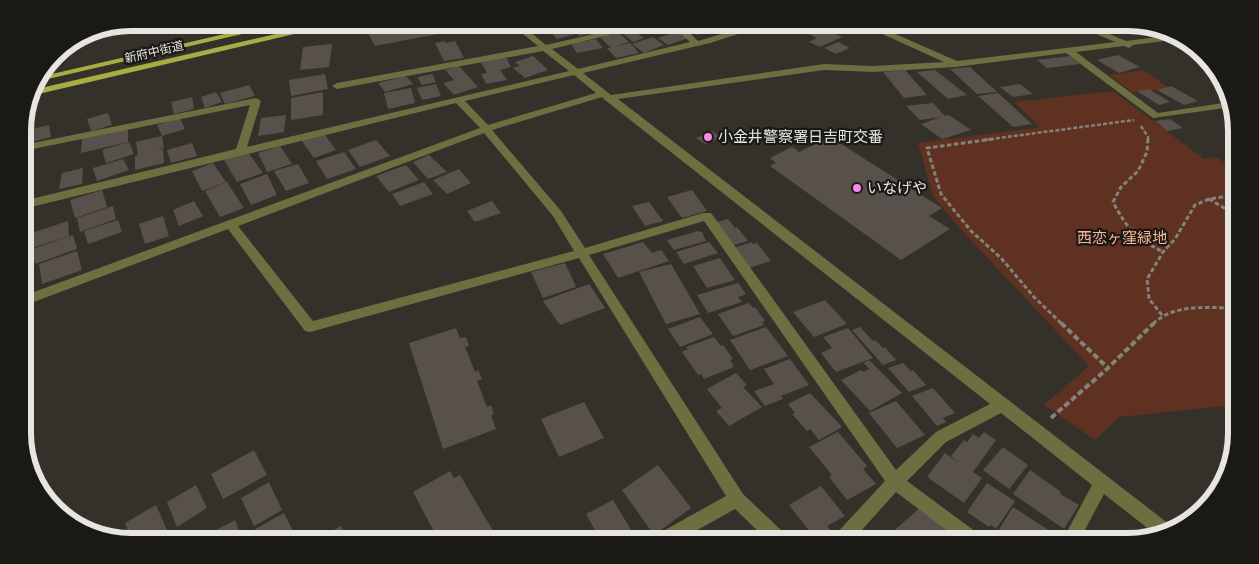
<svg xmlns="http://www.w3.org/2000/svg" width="1259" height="564" font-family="'Varela Round','Noto Sans JP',sans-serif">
<rect width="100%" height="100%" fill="#34312a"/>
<path fill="#5e3120" d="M1144 70 1169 88 1133 93 1109 75Z
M1113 91 1204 159 1217 157 1236 171V405L1119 417 1095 440 1044 405 1089 366 963 232 933 196 918 143 1040 127 1014 102Z"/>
<path fill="#58514b" d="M421 22H471L474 27 375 46 368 33Z
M541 22H564L576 34 557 39Z
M600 22H615L618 28 603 30Z
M701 22 713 30 697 35 685 27Z
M715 22H733L737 25 725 29Z
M831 22H854L864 26 848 34 828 24Z
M592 23 598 32 579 36 572 27Z
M821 27 842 37 820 47 809 42 817 38 807 33Z
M632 29 644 38 633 42 621 32Z
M679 31 689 38 668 45 658 38Z
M619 33 629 42 614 47 630 43 639 53 616 58 607 48H611L600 37Z
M653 37 664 45 644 53 632 44Z
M596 39 603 48 577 53 571 44Z
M445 41 446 43 455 41 464 58 444 61 435 43Z
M838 42 850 48 836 54 824 48Z
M332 44 329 67 300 70 303 47Z
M1118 55 1140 67 1119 73 1097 60Z
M533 56 548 70 525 78 513 68 520 66 515 62Z
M1070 56 1080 64 1047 68 1037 60Z
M506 57 511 67 500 70 507 80 486 84 481 74 487 73 481 62Z
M459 66 478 87 454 95 443 83 454 80 445 70Z
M970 67 997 92 977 94 950 69Z
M905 70 927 95 904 98 883 72Z
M935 70 967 95 948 99 917 72Z
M325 74 328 89 291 96 289 80Z
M432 74 436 82 422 85 417 77Z
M406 76 413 84 385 92 378 83Z
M436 84 441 96 422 100 417 88Z
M1020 84 1033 94 1013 97 1000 87Z
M249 85 255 96 225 104 220 93Z
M1171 86 1198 101 1184 105 1157 90Z
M411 88 415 103 388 109 384 93Z
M1149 89 1170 102 1159 105 1137 91Z
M216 92 222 102 205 108 201 97Z
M323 92V115L291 120V98Z
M998 93 1032 124 1013 127 978 96Z
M192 97 194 109 174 114 171 102Z
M933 103 945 116 949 115 971 130 942 139 921 124 941 117 920 120 906 106Z
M108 113 112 125 91 131 87 119Z
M286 115 284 132 258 136 261 118Z
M180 118 185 129 162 136 157 125Z
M1170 119 1183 128 1167 131 1155 121Z
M49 125 51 137 27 143 28 130Z
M128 129V142L81 153 82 139Z
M712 131 721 137 705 144 696 138Z
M323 132 336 150 314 158 301 140Z
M162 136 164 148 155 150 163 149 164 163 135 170V156L138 155 136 142Z
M830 137 942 208 929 216 950 229 901 260 770 166 776 163 770 158 792 147 799 152Z
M376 140 390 156 360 167 348 150Z
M129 142 134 154 106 163 102 150Z
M192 143 197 156 171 163 167 150Z
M280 146 292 164 267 172 258 153Z
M248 152 263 173 237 182 224 160Z
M344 152 356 169 327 179 316 161Z
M429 155 447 172 428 179 413 162Z
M123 159 129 170 97 181 93 168Z
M213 163 226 182 202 191 192 171Z
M298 164 309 183 286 191 274 171Z
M406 165 419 180 389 192 376 176Z
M83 168 82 184 59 189 62 173Z
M459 169 471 183 447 194 433 180Z
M267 174 277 195 251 205 240 184Z
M227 182 244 208 220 217 205 191Z
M424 182 433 194 400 206 392 194Z
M102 190 107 207 75 218 70 200Z
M692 190 707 211 682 218 667 197Z
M194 201 203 216 179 226 173 210Z
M492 201 501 213 475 222 467 211Z
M649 202 663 221 645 226 632 206Z
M113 206 116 219 80 232 77 218Z
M163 216 169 236 145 244 139 224Z
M728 219 735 228 737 227 748 241 734 245 717 222Z
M118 220 122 232 88 244 84 231Z
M68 221 69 236 32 248 29 234Z
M698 231 702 232 706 241 674 250 667 240Z
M73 235 77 249 35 264 32 249Z
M28 236 30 248 23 250V238Z
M643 242 652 253 661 250 669 261 618 278 603 254Z
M709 242 718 253 684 264 676 252Z
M752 242 753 244 757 243 771 261 749 268 734 248Z
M77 251 82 270 42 284 39 264Z
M720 258 735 280 707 288 693 266Z
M565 263 576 287 543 298 531 272Z
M671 264 700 314 666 324 639 272Z
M738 283 746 294 738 297 742 302 708 313 697 295Z
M589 284 605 308 560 325 543 301Z
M825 300 847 324 814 337 793 312Z
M749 303 753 308 755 307 765 321 762 322 764 325 733 336 718 314Z
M700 317 713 334 680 347 668 329Z
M766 327 788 356 750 370 730 340Z
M860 327 873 341 875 340 883 348 885 347 896 360 883 365 852 330Z
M456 328 460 338 466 337 469 346 465 347 475 372 478 370 482 379 477 381 487 407 491 405 494 414 491 415 496 429 443 449 409 343Z
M848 328 873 358 836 372 821 353 832 348 823 337Z
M714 337 721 346 723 345 733 359 730 360 734 367 704 379 701 374 698 375 682 352 688 349 686 347Z
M790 359 809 385 781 396 783 399 765 406 754 391 774 384 764 369Z
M869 360 902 393 870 411 841 380 861 370 863 372 869 369 864 363Z
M903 363 911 371 913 370 926 385 909 392 888 368Z
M736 373 747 385 743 387 762 407 729 426 716 411 722 408 707 389Z
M933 388 955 413 943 418 946 422 937 426 912 396Z
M810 393 842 427 819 440 810 429 807 431 792 414 795 413 788 404Z
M896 401 925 435 897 448 869 413Z
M584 402 604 438 559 457 541 419Z
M838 432 867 466 863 469 876 484 847 500 829 477 832 475 809 447Z
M984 432 996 440 973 472 982 478 964 503 927 477 945 453 959 463 951 456 964 440 967 442 973 434 979 438Z
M1003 447 1028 465 1009 489 983 470Z
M254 450 267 475 223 499 211 474Z
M658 465 691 508 654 535 622 490Z
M1030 470 1061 492 1060 494 1079 505 1064 529 1013 494Z
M450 471 454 478 460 475 499 541H439L413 492Z
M269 482 282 510 254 526 241 498Z
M987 483 1015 501 996 529 991 525 989 527 967 512Z
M196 485 207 508 177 527 167 502Z
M821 486 845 516 827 526 832 532 817 541 789 505Z
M613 500 636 538 630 541H601L586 514Z
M156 505 167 530 148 541H132L125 523Z
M922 506 962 541H897L890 534Z
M1013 507 1061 538 1059 541H1017L999 529Z
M284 513 298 541H259L254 530Z
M235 520 243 541H202L201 538Z
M341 526 348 541H314Z"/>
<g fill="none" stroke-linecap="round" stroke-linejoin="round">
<path stroke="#84827b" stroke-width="2.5" stroke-dasharray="4 2" stroke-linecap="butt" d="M1141 126 1148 137V140
M984 140 1134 120"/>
<path stroke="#84827b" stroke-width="3" stroke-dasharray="4.5 2.5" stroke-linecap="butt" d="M993 139 927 148 941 194 971 231 1001 258 1034 297 1062 324
M1148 139 1147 152 1138 171 1121 187 1113 202C1128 230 1135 237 1163 252
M1209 199 1236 215
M1162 315 1149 299 1147 279 1163 252 1175 239 1195 205 1209 199 1236 195
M1153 324C1174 303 1208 308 1236 308"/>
<path stroke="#84827b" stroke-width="4" stroke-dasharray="6 3" stroke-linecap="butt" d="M1061 323 1108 368
M1051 418 1108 368 1154 323"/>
<path fill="#6d6f40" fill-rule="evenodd" d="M508 22H518L546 45 645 22H662L552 49 578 69 690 42 669 22H678L698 41 762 22H776L710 43 583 73 611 95 824 64 873 66 944 62 856 22H868L957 61 1115 42 1069 22H1081L1126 41 1174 35 1180 39 1133 45 1129 48 1124 46 1076 52 1158 113 1229 102 1232 107 1153 118 1066 53 956 67 873 72 824 70 618 99 1169 524 1170 528 1155 534 1104 494 1079 541H1062L1092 485 1001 413 946 442 907 481 980 535 982 541H961L896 492 852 541H833L835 535 885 481 704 221 589 255 743 494 786 535 788 541H768L735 509 678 541H654L656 535 726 496 579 258 310 332 305 331 228 229 23 306V296L480 128 456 103 23 209V201L236 149 250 105 23 151V145L256 98 261 101 247 147 569 71 543 51 337 89 332 86 337 83 538 46ZM574 75 596 93 488 125 465 101ZM602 97 605 100 990 404 936 432 896 470 711 213H703L585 248 561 211 492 130ZM484 133 553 216 574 251 313 321 238 226Z"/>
<path fill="#a8ac44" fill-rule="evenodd" d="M277 22H294L35 82 39 77Z
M328 22H345L30 96 32 90Z
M358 22H369L361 28 332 34 328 32Z"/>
</g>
<g fill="#f987e9" stroke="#1a1915" stroke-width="2">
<circle cx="708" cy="137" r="5"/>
<circle cx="857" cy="188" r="5"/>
</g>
<g text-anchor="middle" stroke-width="4.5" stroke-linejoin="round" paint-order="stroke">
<g font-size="12" fill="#e7e5e0" stroke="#1a1915">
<text transform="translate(154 52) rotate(-13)" y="4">新府中街道</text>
</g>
<g font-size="15" fill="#e7e5e0" stroke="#1a1915" text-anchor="start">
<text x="718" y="142">小金井警察署日吉町交番</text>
<text x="867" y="193">いなげや</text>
</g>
<g font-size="15" fill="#ffb599" stroke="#1a1915">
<text x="1122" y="243">西恋ヶ窪緑地</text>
</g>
</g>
<path d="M0 0H1259V564H0ZM131 31H1128A100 100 0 0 1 1228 131V433A100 100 0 0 1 1128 533H131A100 100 0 0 1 31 433V131A100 100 0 0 1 131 31Z" fill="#1a1915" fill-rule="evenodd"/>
<path fill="none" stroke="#e7e5e0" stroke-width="6" d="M131 31H1128A100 100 0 0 1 1228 131V433A100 100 0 0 1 1128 533H131A100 100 0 0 1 31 433V131A100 100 0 0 1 131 31Z"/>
</svg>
